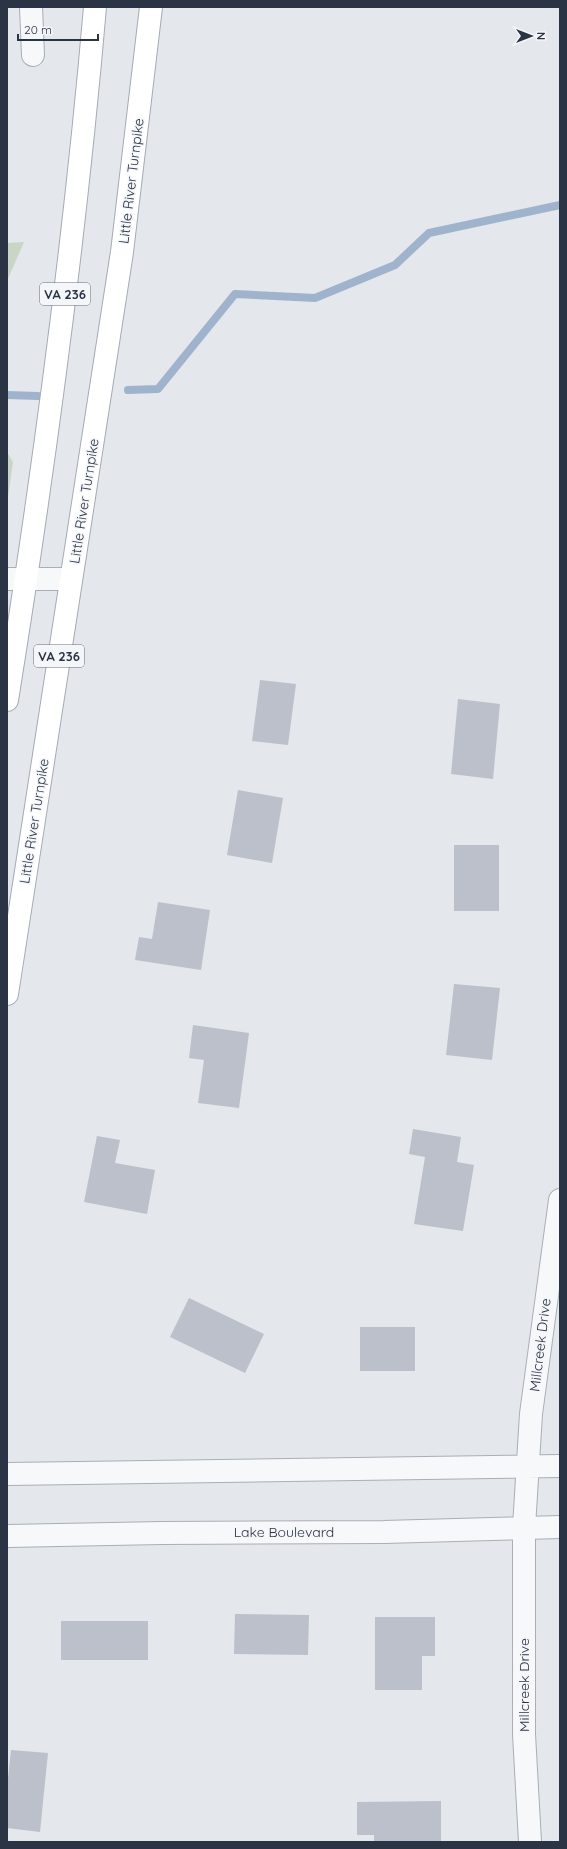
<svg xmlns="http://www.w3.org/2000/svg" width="567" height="1849" font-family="Quicksand,sans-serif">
<rect width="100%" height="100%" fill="#e4e7ec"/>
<path fill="#c9d6c5" d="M24 242 7 281V243Z
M7 452 13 462 7 504Z"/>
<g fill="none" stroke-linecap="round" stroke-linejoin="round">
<path stroke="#9fb4cc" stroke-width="8" d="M128 390 158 389 235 294 315 298 395 265 429 233 560 205
M7 395 38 396"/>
</g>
<path fill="#bbc0ca" d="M260 680 296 684 288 745 252 741Z
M458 699 500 704 493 779 451 774Z
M238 790 283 798 272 863 227 855Z
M454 845H499V911H454Z
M158 902 210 910 201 970 135 960 139 937 152 939Z
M454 984 500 988 492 1060 446 1055Z
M193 1025 249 1033 239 1108 198 1103 204 1060 189 1058Z
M413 1129 461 1137 457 1162 474 1165 463 1231 414 1224 425 1157 409 1154Z
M97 1136 120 1140 115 1163 155 1170 147 1214 84 1202Z
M189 1298 264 1334 245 1373 170 1337Z
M360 1327H415V1371H360Z
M235 1614 309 1615 308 1655 234 1654Z
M375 1617H435V1656H422V1690H375Z
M61 1621H148V1660H61Z
M11 1750 48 1753 40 1832 7 1828V1788Z
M441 1801V1842H374V1835H357V1802Z"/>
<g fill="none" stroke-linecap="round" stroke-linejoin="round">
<defs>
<path id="minor" d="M31 7 33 55
M7 579H71
M7 1474 560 1466
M7 1536 162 1533 384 1532 560 1527
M530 1842 524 1734V1527L531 1414 560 1200"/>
<path id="major" d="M7 700C44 470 75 239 95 7
M7 994 122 252 151 7"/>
</defs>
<use href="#minor" stroke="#a9aeb7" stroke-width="24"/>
<use href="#major" stroke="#a3abb8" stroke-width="24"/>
<use href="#minor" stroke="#f7f8fa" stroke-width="22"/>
<use href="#major" stroke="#fff" stroke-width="22"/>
</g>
<g text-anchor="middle" stroke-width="3" stroke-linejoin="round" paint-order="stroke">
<g fill="#f4f6f9" stroke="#676e7b" stroke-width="1">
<rect x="40" y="283" width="50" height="22" rx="3"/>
<rect x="34" y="645" width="50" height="22" rx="3"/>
</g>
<g font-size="13" font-weight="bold" fill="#2b3445">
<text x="65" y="299">VA 236</text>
<text x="59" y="661">VA 236</text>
</g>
<g font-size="14" fill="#2b3445" stroke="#f4f6f9">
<text transform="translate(131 181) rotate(-83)" y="5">Little River Turnpike</text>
<text transform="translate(84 501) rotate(-81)" y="5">Little River Turnpike</text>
<text transform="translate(34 821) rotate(-81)" y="5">Little River Turnpike</text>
<text transform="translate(540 1345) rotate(-83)" y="5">Millcreek Drive</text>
<text x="284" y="1537">Lake Boulevard</text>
<text transform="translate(524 1685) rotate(-90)" y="5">Millcreek Drive</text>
</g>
</g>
<rect width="567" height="1849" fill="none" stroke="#2b3445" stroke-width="16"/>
<g transform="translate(531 36) rotate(90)" stroke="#f4f6f9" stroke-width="3" paint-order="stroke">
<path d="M0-3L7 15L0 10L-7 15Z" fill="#2b3445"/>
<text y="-6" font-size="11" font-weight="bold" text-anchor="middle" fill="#2b3445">N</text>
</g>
<path d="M18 34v6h80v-6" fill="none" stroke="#2b3445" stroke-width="2"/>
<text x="24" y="34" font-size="12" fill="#2b3445" stroke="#f4f6f9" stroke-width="3" paint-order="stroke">20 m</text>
</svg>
